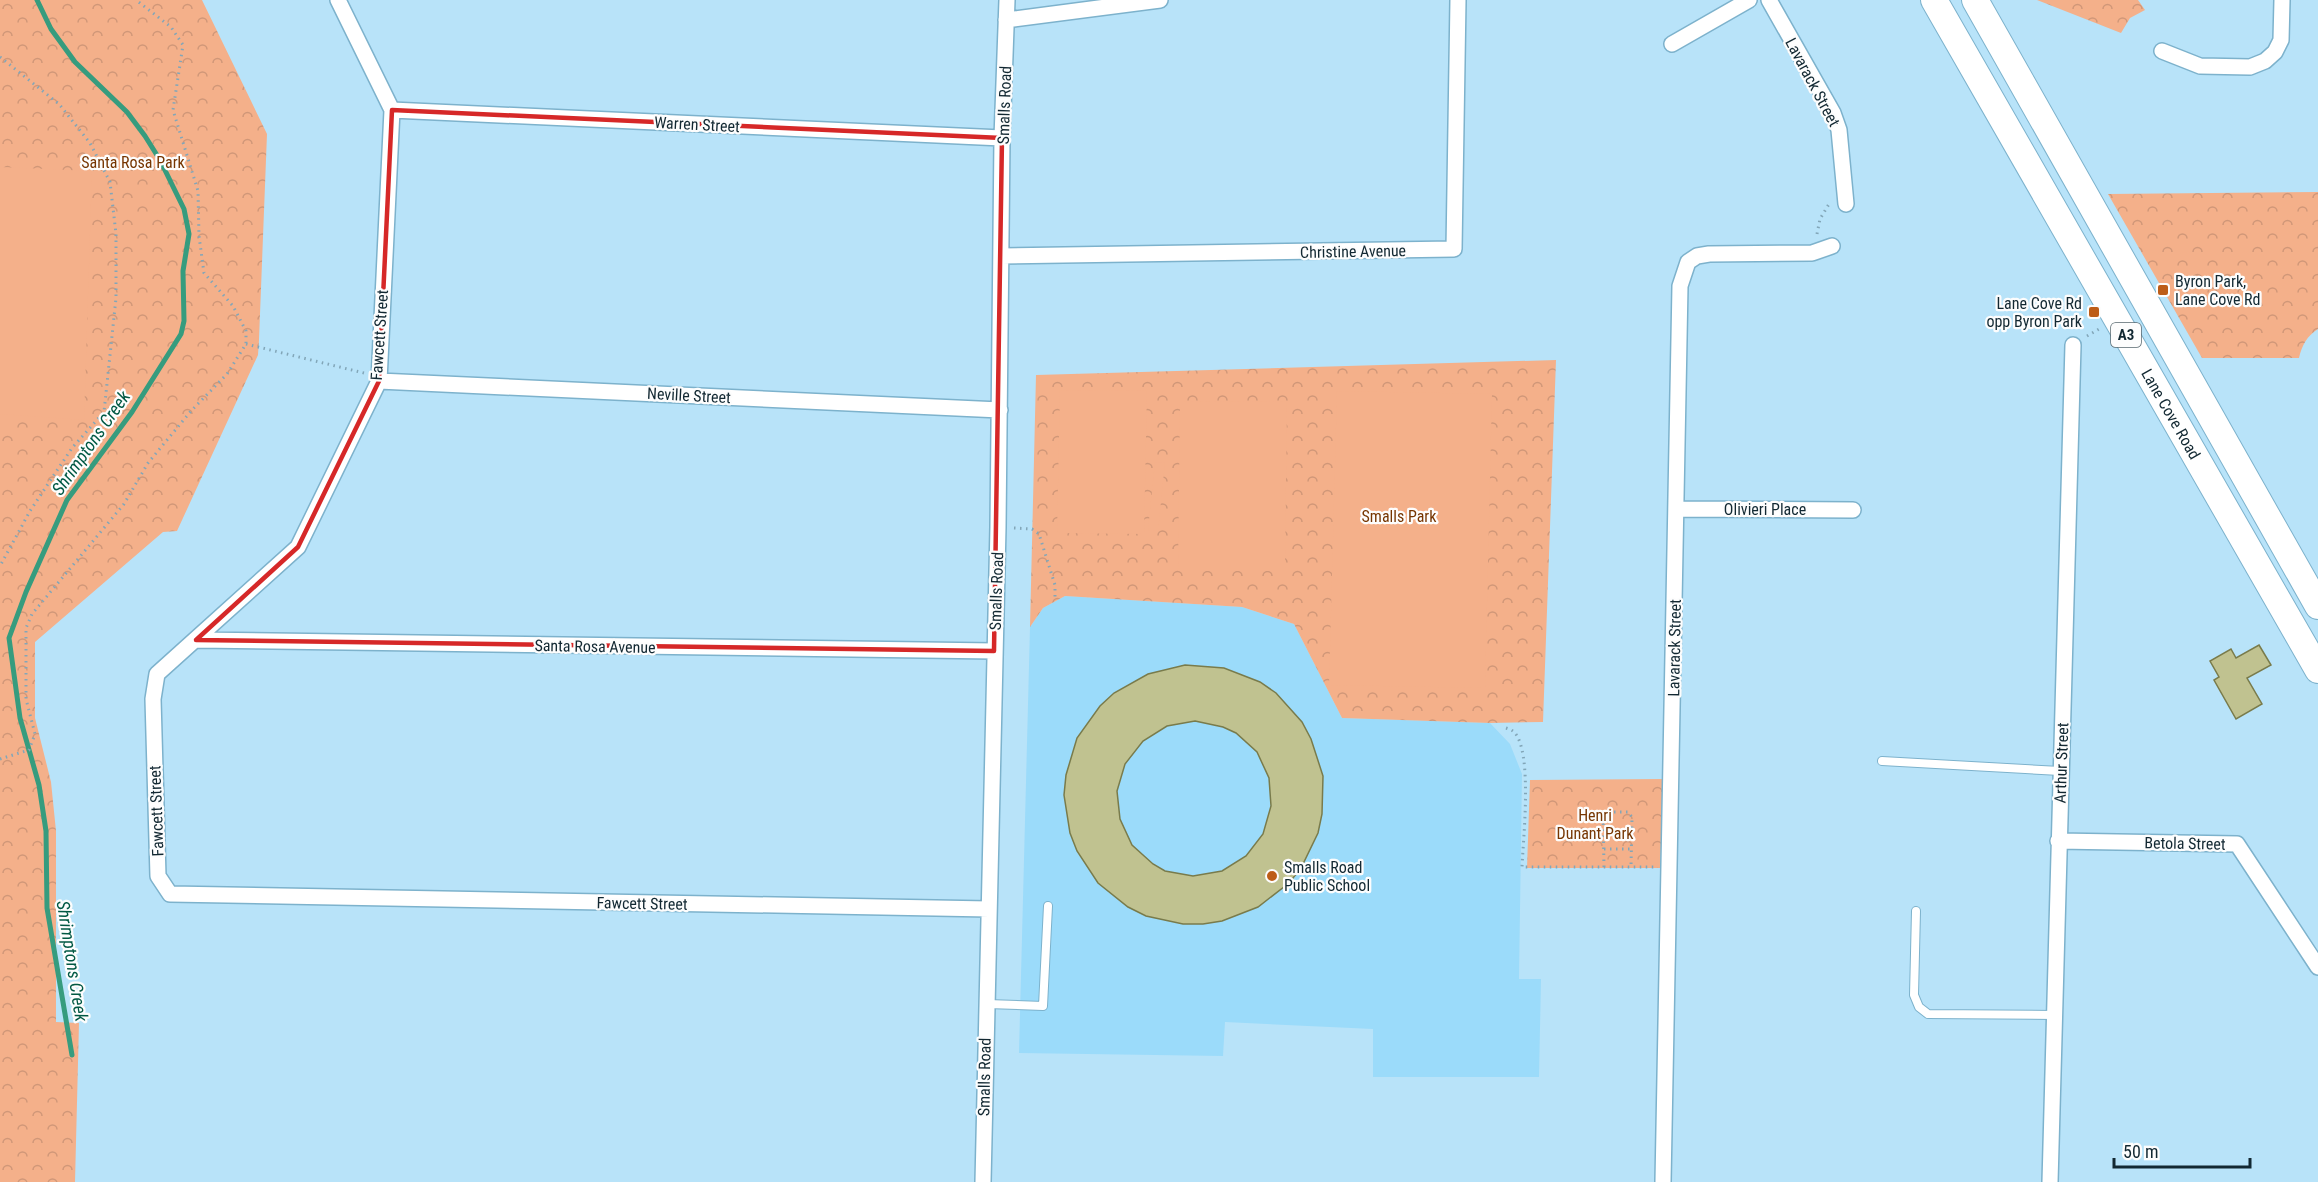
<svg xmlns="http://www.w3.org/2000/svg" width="2318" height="1182" font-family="'Roboto Condensed',sans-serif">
<defs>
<pattern id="park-crowns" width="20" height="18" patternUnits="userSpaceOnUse" patternTransform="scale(1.5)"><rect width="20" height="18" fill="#f4b08a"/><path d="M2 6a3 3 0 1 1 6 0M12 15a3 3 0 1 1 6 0" fill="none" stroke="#d09778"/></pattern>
</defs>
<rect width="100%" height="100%" fill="#b8e3f9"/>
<path fill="#9bdbfa" d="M1065 596 1242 607 1294 624 1342 718 1490 723 1510 744 1522 774 1519 979H1541L1539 1077H1373V1029L1225 1022 1223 1056 1019 1053 1030 627 1043 608Z"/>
<path fill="url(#park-crowns)" d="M0 0H202L267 134 259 340 258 355 177 531 163 532 35 642V718L51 782 56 831V1022L79 1023 75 1182H0Z
M2037 0H2138L2145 10 2130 18 2121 33Z
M2318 192V329C2307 336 2302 345 2299 358H2202L2108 194Z
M1556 360 1543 722 1490 723 1342 718 1294 624 1242 607 1065 596 1043 608 1030 627 1036 375Z
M1664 779 1660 868H1527L1530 780Z"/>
<path fill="#f4b08a" d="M0 167 92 171 84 420 0 414Z
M1060 390 1147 391 1144 534 1057 533Z
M1337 391 1492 394 1485 688 1329 685Z
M1180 401 1287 402 1285 571H1178Z
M1155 462 1165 463 1158 531 1148 530Z"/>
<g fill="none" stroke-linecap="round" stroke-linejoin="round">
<path stroke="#369c7e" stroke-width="5" d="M37 0 51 29 75 62 127 112 145 136 160 160 184 209 189 234 183 271 184 321 181 334 132 412 67 500 26 592 9 638 20 718 39 785 46 831 47 908 72 1055"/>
</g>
<path fill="#c0c290" stroke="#797b4b" stroke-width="1.5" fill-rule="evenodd" d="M2259 645 2271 665 2247 678 2262 704 2236 719 2214 680 2219 677 2210 661 2231 649 2236 658Z
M1185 665 1224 668 1260 682 1276 693 1302 722 1311 739 1323 776 1322 814 1318 833 1301 868 1289 883 1258 907 1222 921 1203 924H1183L1146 916 1128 907 1098 883 1077 851 1070 833 1064 795 1066 775 1077 738 1100 706 1114 693 1148 674ZM1195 721 1223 727 1236 733 1257 752 1269 778 1271 806 1263 834 1246 856 1222 871 1193 876 1165 871 1153 864 1132 845 1120 819 1117 791 1125 764 1143 741 1167 726Z"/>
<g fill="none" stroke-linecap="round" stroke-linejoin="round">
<defs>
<path id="service" d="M1882 761 2060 771
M1916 911 1914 995 1919 1007 1928 1014 2055 1015
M987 1004 1043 1006 1048 906"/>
<path id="minor" d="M338 0 392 110 379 381 298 547 157 674 153 699 158 876 170 894 989 909
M1769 0 1833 113 1839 130 1846 204
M1006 20 1160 0
M1672 44 1749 0
M2162 51 2200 66 2250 67 2265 61 2275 52 2281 40 2282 0
M392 110 1002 138
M1002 256 1454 249 1458 0
M379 381 1000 410
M1676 509 1853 510
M196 640 994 651
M2058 841 2237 844 2318 967
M983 1182 998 527 1002 138 1007 0
M1663 1182 1680 286 1688 262 1697 256 1709 254 1812 253 1832 246
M2050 1182 2073 345"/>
<g id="trunk">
<path id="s1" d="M1934 0 2318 670"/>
<path d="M1975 0 2318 606"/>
</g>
</defs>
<use href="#service" stroke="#7db2cc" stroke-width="10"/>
<use href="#minor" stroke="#7db2cc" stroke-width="18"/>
<use href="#trunk" stroke="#7db2cc" stroke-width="28"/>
<path stroke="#82a6b8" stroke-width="3" stroke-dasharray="1.5 4.5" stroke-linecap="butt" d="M0 57 59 104 90 143 110 182 116 234V298L104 412 72 448 30 511 0 566
M1817 234 1820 219 1829 204
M2087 336 2099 329
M246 344 364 373
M1014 528 1032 529 1039 534 1055 585V600
M1506 728C1509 729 1512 730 1514 732 1533 751 1523 840 1522 867H1654
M0 759 29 750 35 734 26 699V628L32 614 124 504 148 463 191 411 227 374 246 344V331L233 306 204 273 199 236 198 191 173 110 183 45 171 27 136 0
M1604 849H1631
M1604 867 1603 812H1628L1632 817 1631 867"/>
<use href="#service" stroke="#fff" stroke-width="8"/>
<use href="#minor" stroke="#fff" stroke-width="15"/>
<use href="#trunk" stroke="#fff" stroke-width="26"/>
</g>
<path fill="none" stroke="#d62828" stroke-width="4.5" stroke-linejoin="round" d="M392 110 1002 138 994 651 196 640 298 547 379 381Z"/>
<g fill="#bd5d18" stroke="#fdfdfd" stroke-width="2">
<rect x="2157" y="284" width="12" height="12" rx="3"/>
<rect x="2088" y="306" width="12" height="12" rx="3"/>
<circle cx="1272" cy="876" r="6"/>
</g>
<g text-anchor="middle" stroke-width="4.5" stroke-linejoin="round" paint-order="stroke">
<rect fill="#fdfdfd" stroke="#58686f" stroke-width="1.5" x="2111" y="323" width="30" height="24" rx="4.5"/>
<g font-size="15" font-weight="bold" fill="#122832">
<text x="2126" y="340">A3</text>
</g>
<g font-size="16" fill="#122832" stroke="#fdfdfd">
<text transform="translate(1813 82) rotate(62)" y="6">Lavarack Street</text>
<text transform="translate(1004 105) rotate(-88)" y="6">Smalls Road</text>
<text transform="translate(697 124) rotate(3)" y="6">Warren Street</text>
<text transform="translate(1353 251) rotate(-1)" y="6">Christine Avenue</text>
<text transform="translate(379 335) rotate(-86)" y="6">Fawcett Street</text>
<text transform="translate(689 395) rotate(3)" y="6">Neville Street</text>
<text dy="6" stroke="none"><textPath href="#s1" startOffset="477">Lane Cove Road</textPath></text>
<text x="1765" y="515">Olivieri Place</text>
<text transform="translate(996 591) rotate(-88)" y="6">Smalls Road</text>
<text transform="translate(595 646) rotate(1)" y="6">Santa Rosa Avenue</text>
<text transform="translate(1674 648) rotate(-89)" y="6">Lavarack Street</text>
<text transform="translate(2061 763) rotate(-88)" y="6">Arthur Street</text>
<text transform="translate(156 811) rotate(-92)" y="6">Fawcett Street</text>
<text transform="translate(2185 843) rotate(1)" y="6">Betola Street</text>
<text transform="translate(642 903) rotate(1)" y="6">Fawcett Street</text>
<text transform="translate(984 1077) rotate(-89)" y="6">Smalls Road</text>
</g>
<g font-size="16" fill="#763501" stroke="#fdfdfd">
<text x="133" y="168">Santa Rosa Park</text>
<text x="1399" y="522">Smalls Park</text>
<text x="1595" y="821">Henri<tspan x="1595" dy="18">Dunant Park</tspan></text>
</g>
<g font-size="16" fill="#122832" stroke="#fdfdfd" text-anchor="start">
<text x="2175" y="287">Byron Park,<tspan x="2175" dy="18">Lane Cove Rd</tspan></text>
<text x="2082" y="309" text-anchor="end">Lane Cove Rd<tspan x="2082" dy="18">opp Byron Park</tspan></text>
<text x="1284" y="873">Smalls Road<tspan x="1284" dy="18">Public School</tspan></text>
</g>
<g font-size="18" font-style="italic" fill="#015843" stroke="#fdfdfd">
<text transform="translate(91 443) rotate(-55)" y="6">Shrimptons Creek</text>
<text transform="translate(72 961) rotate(81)" y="6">Shrimptons Creek</text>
</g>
</g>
<path d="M2114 1158v9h136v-9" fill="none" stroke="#122832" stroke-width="3"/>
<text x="2123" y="1158" font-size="18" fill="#122832" stroke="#fdfdfd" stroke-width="4.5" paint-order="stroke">50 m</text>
</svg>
